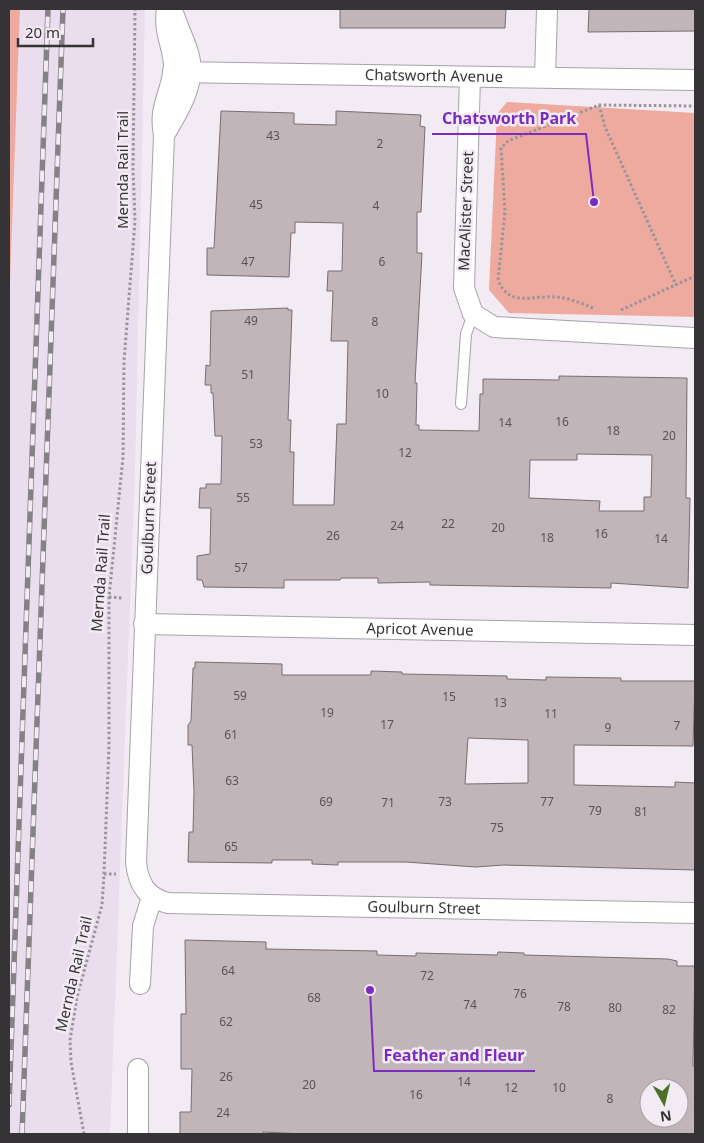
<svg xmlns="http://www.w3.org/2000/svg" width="704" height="1143" font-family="'Noto Sans',sans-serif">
<rect width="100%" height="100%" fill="#f2ebf4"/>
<path fill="#eadeee" d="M20 9H145L135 473 110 1134H9V319Z"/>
<path fill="#efaa9f" d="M9 9H20L9 312Z
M507 102 695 113V317L509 313 489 290 497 114Z"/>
<path fill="#c1b5b9" stroke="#786d71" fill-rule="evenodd" d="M340 9H506L505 28H340Z
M589 9H695V31L588 32Z
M221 111 294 113V124L336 125V111L421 115 420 126 425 127 421 212H417V253H422L415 383H417L416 425H419V430L479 431 480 394H483V379L559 380V376L687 378 686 498H690L688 588 611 583V588L430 585V582L378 583V578H341L340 580H284V588L204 587 202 580H197V556L210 554 211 508H199L200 488H206V484H221L222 436H215L213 393H211V385H205L206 365 210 366 211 311 288 308V310H292L288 420H291L290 452H294L293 505H334L337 424H346L348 341H331L333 291H327L328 271H342L343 223 295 222V233H291L289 277 207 275V248H214ZM577 454 652 455 651 497H644V511H599L600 501 529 498 530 460H577Z
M195 662 282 664V675H371V671L402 672V674L507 676V679L546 680V677L621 678V681H695L693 746 574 745V785L675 787V782L695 783V870L503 865 476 867 406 862H338V865L312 864V860H272V863L188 862 189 832H193L194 792 192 745H188V725L191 721 193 668H195ZM468 738 528 740V783L465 784Z
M185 940 266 942V949L377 951V955L416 956V953L497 955 498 952 524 953V955L668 959 677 961V966H695L693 1066H695V1134H305L263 1132V1134H180V1112H191L192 1069H181V1014H186ZM649 1088H679V1118H649Z"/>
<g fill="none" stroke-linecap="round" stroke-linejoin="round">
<defs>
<path id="lane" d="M461 404 466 334 473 314"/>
<g id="street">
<path id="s1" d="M167 9C163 32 174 48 174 66 172 94 158 106 164 135L136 862C138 883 146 898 168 903L695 913"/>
<path id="s2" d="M173 72 695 80"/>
<path d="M470 77 464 288 473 314 494 327 695 338"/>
<path d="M545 77 547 9"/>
<path d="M164 135C178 112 196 83 189 56 185 40 176 25 172 9"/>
<path id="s3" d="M144 624 695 635"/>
<path d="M140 984 143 926 152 897"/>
<path d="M138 1134V1069"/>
</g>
</defs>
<use href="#lane" stroke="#a8a1aa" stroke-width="12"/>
<use href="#street" stroke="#a8a1aa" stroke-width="22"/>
<path stroke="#99949a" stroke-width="3" stroke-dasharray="2.5 2.5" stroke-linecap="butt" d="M599 105 605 127 676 285
M593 308C581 303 569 298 556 297 533 295 509 308 498 280L505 212 501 148 508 141 599 105 695 106
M621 310 695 276
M109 597 123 598
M104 874H116
M84 1134 71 1062 70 1040 77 997 102 905 104 874 109 746V597L123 457 124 361 135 221 133 168 135 9"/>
<use href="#lane" stroke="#fff" stroke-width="10"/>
<use href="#street" stroke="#fff" stroke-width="20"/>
<defs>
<path id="rail" d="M9 1105 48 9
M22 1134 63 9"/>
</defs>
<use href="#rail" stroke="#868187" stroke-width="5.5"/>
<use href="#rail" stroke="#f2ebf4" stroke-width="4" stroke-dasharray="11" stroke-linecap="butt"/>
</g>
<g text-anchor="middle" stroke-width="5" stroke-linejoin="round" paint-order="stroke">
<g font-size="12" fill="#595458">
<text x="273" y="140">43</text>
<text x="380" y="148">2</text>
<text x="256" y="209">45</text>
<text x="376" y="210">4</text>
<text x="248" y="266">47</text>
<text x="382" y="266">6</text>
<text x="251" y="325">49</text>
<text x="375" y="326">8</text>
<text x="248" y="379">51</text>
<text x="382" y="398">10</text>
<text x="562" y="426">16</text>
<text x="505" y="427">14</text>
<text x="613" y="435">18</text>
<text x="669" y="440">20</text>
<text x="256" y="448">53</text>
<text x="405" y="457">12</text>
<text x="243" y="502">55</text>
<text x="448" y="528">22</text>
<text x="397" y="530">24</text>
<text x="498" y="532">20</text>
<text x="601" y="538">16</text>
<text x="333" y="540">26</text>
<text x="547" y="542">18</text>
<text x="661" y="543">14</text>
<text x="241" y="572">57</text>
<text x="240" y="700">59</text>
<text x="449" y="701">15</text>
<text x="500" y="707">13</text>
<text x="327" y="717">19</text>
<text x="551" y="718">11</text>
<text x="387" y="729">17</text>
<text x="677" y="730">7</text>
<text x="608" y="732">9</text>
<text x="231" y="739">61</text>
<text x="232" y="785">63</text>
<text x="326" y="806">69</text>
<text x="445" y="806">73</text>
<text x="547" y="806">77</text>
<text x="388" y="807">71</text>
<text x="595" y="815">79</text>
<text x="641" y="816">81</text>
<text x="497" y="832">75</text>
<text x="231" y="851">65</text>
<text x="228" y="975">64</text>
<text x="427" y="980">72</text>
<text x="520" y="998">76</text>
<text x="314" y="1002">68</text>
<text x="470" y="1009">74</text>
<text x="564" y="1011">78</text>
<text x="615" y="1012">80</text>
<text x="669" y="1014">82</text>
<text x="226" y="1026">62</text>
<text x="226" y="1081">26</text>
<text x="464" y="1086">14</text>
<text x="309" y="1089">20</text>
<text x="511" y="1092">12</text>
<text x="559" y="1092">10</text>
<text x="416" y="1099">16</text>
<text x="610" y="1103">8</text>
<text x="223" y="1117">24</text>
</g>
<g font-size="15" fill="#363337" stroke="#f2ebf4">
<text dy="5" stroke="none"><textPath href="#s2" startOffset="261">Chatsworth Avenue</textPath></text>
<text transform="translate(123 170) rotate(-90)" y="5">Mernda Rail Trail</text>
<text transform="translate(466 211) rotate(-88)" y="5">MacAlister Street</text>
<text transform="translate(149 518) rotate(-88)" y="5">Goulburn Street</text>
<text transform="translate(101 573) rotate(-86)" y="5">Mernda Rail Trail</text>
<text dy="5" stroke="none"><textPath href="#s3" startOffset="276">Apricot Avenue</textPath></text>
<text dy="5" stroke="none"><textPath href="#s1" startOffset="1168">Goulburn Street</textPath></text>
<text transform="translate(74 974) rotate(-77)" y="5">Mernda Rail Trail</text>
</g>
</g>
<path fill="none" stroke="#7b2cbf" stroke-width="2" d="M594 202L586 134H432M370 990L374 1071H535"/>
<g fill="#7b2cbf" stroke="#f2ebf4" stroke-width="2">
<circle cx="594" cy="202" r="5"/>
<circle cx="370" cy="990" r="5"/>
</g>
<g font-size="16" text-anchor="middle" font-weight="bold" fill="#7b2cbf" stroke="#f2ebf4" stroke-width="5" stroke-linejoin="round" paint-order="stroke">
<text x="509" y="124">Chatsworth Park</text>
<text x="454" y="1061">Feather and Fleur</text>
</g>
<rect width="704" height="1143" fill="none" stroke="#363337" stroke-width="20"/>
<g transform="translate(664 1103) rotate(172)"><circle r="24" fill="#f2ebf4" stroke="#a7a1a8"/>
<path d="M0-4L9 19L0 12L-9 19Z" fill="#4c7029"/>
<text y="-8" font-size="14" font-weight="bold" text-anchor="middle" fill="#363337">N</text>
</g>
<path d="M18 38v8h75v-8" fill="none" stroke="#363337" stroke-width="2.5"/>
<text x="25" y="38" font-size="15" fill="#363337" stroke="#f2ebf4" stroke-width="4" paint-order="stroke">20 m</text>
</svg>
